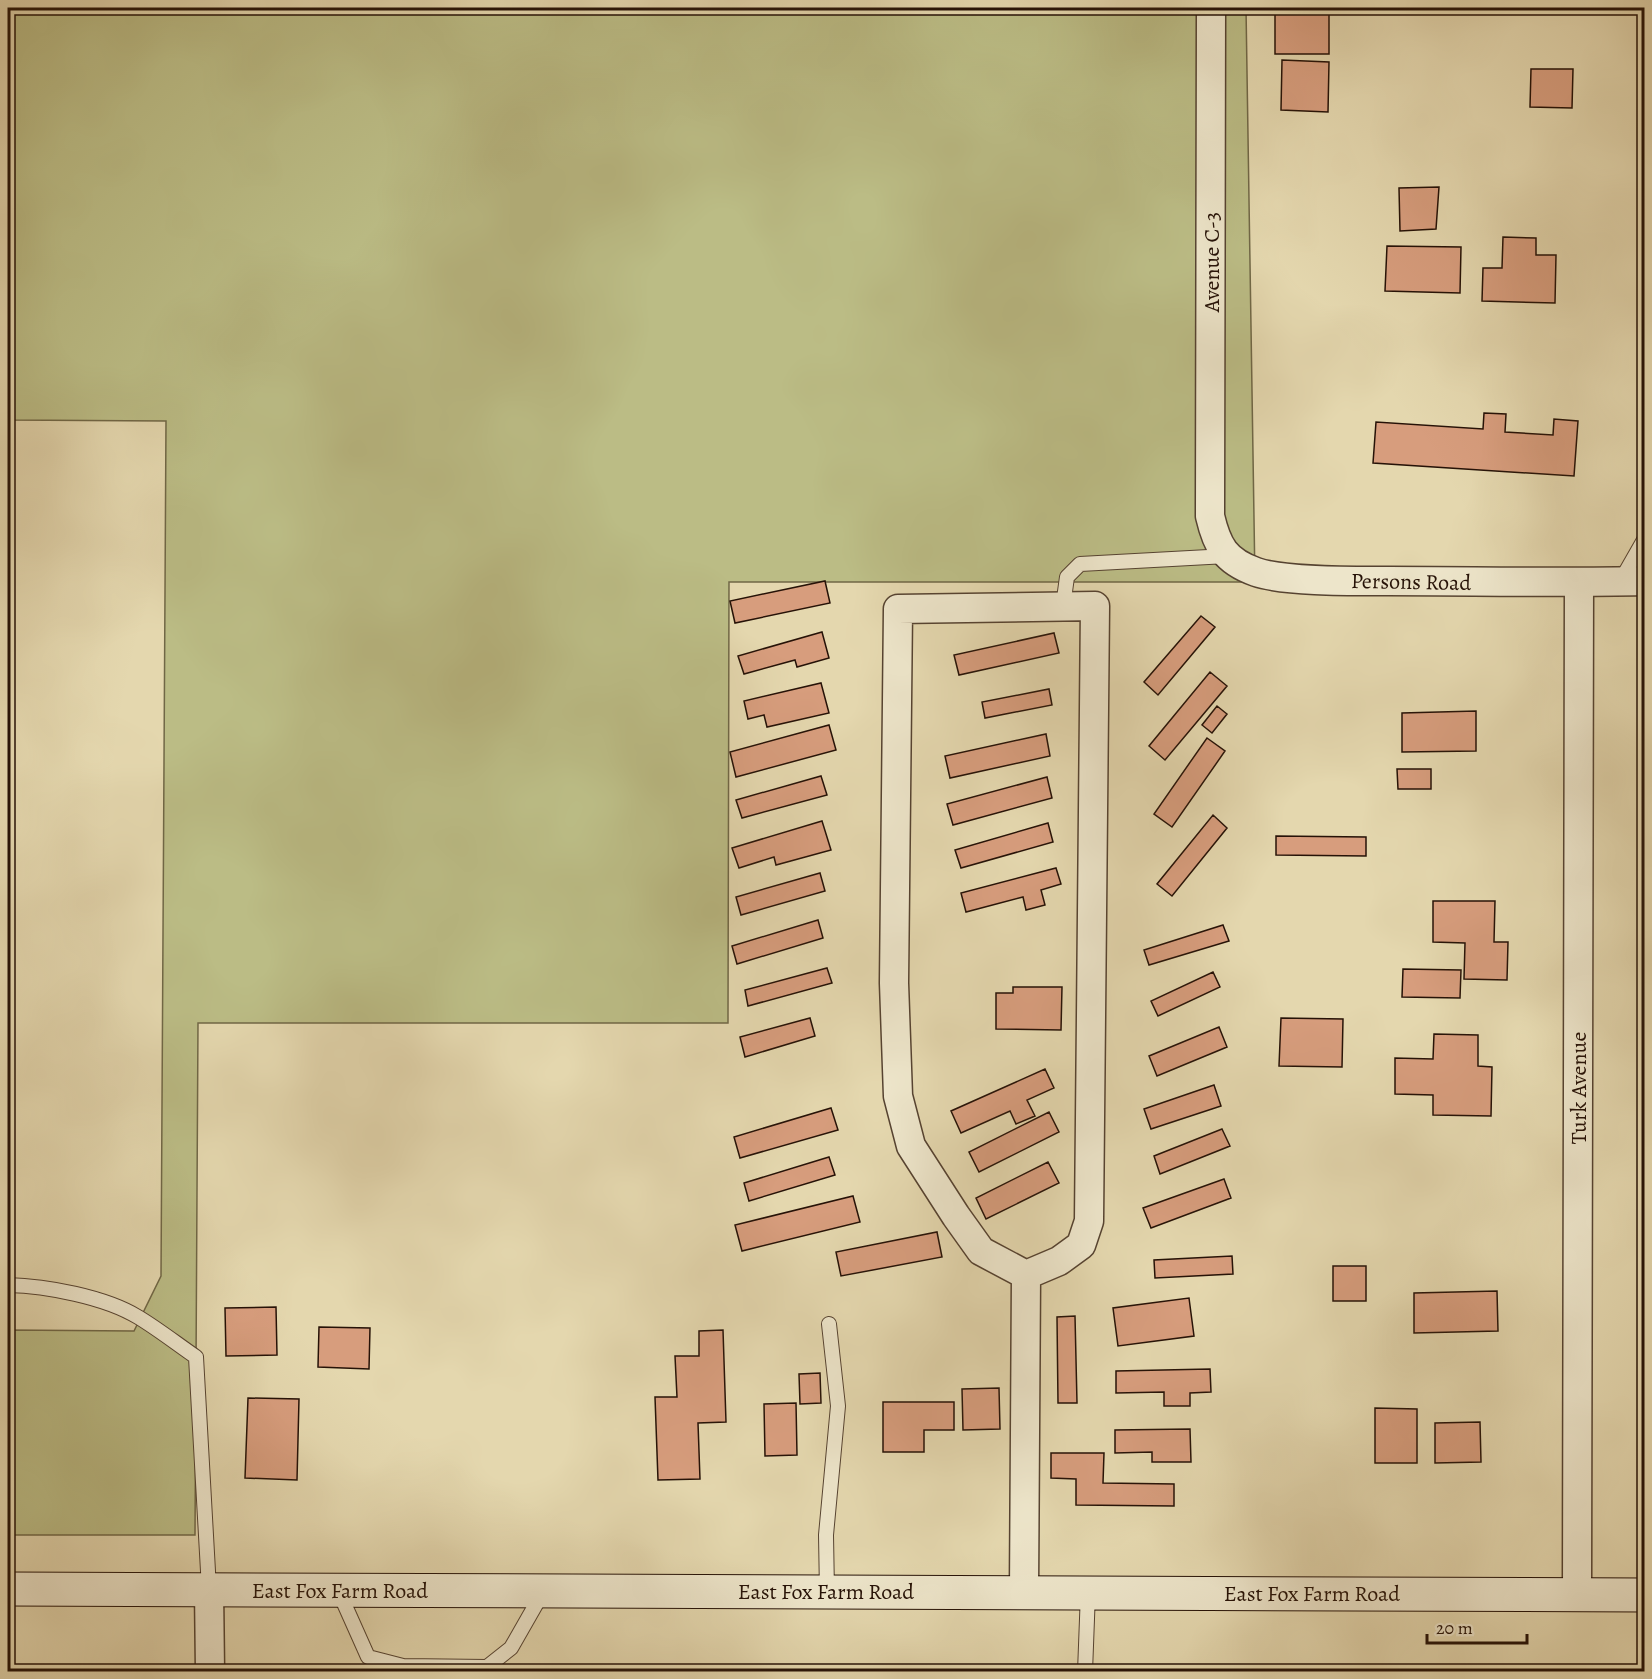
<svg xmlns="http://www.w3.org/2000/svg" width="1652" height="1679" font-family="Alegreya,serif">
<rect width="100%" height="100%" fill="#e4d7ae"/>
<filter id="stains"><feTurbulence type="fractalNoise" baseFrequency=".00333" numOctaves="4"/><feColorMatrix values="0 0 0 0 .2 0 0 0 0 .09 0 0 0 0 .02 0 0 0 .5 -.17"/></filter>
<radialGradient id="worn" r=".72"><stop offset=".6" stop-color="#630" stop-opacity="0"/><stop offset="1" stop-color="#630" stop-opacity=".3"/></radialGradient>
<path fill="#bbbc85" stroke="#706746" stroke-width="1.5" d="M8 8H1246L1255 582H729L728 1023H198L195 1535H8V1330L134 1331 161 1276 166 421 8 420Z"/>
<path fill="#d79d7d" stroke="#261207" stroke-width="1.5" d="M1275 14H1329V54H1275Z
M1282 60 1329 62 1328 112 1281 110Z
M1531 69H1573L1572 108 1530 107Z
M1439 187 1436 229 1400 231 1399 188Z
M1503 237 1536 238V255H1556L1555 303 1482 301 1483 268H1502Z
M1387 246 1461 247 1460 293 1385 291Z
M1484 413 1506 414 1505 432 1553 435 1554 419 1578 421 1574 476 1373 463 1376 422 1483 429Z
M825 581 830 603 735 623 730 601Z
M1201 616 1215 627 1158 695 1144 682Z
M822 632 829 658 797 667 795 660 744 674 738 656Z
M1054 633 1059 653 959 675 954 655Z
M1210 672 1227 686 1165 760 1149 746Z
M821 683 829 713 767 727 764 715 748 719 744 701Z
M1049 689 1052 705 985 718 982 702Z
M1217 706 1227 714 1212 733 1202 725Z
M1476 711V751L1402 752V713Z
M829 725 836 750 736 777 730 752Z
M1046 734 1050 756 950 778 945 756Z
M1207 738 1225 751 1172 827 1154 814Z
M1397 769H1431V789H1398Z
M821 776 827 795 742 818 736 800Z
M1047 777 1052 798 953 825 947 804Z
M1213 815 1227 828 1172 896 1157 884Z
M822 821 831 850 776 865 774 857 739 868 732 848Z
M1048 823 1053 842 961 868 955 850Z
M1276 836 1366 837V856L1276 855Z
M1056 868 1061 884 1041 890 1045 905 1026 910 1023 897 966 912 961 893Z
M820 873 825 891 741 915 736 897Z
M1433 901H1495L1494 942H1508L1507 980 1464 979 1465 943 1433 942Z
M818 920 823 938 737 964 732 946Z
M1223 925 1229 941 1149 965 1144 950Z
M827 968 832 983 748 1006 745 990Z
M1403 969 1461 970 1460 998 1402 997Z
M1213 972 1220 987 1158 1016 1151 1001Z
M1013 987H1062L1061 1030 996 1029V993H1013Z
M810 1018 815 1036 745 1057 740 1037Z
M1281 1018 1343 1019 1342 1067 1279 1066Z
M1219 1027 1227 1047 1157 1076 1149 1056Z
M1434 1034 1478 1035V1066L1492 1067 1491 1116 1433 1115V1095L1395 1094V1058L1433 1059Z
M1045 1069 1054 1088 1027 1100 1035 1116 1016 1124 1010 1111 961 1133 951 1111Z
M1214 1085 1221 1106 1151 1129 1144 1109Z
M831 1108 838 1130 740 1158 734 1137Z
M1049 1112 1059 1132 979 1172 969 1152Z
M1222 1129 1230 1146 1160 1174 1154 1156Z
M829 1157 835 1175 749 1201 744 1183Z
M1048 1162 1059 1183 986 1219 976 1198Z
M1224 1179 1231 1198 1151 1228 1143 1208Z
M853 1196 860 1222 742 1251 735 1225Z
M937 1232 942 1257 841 1276 836 1252Z
M1232 1256 1233 1274 1155 1278 1154 1260Z
M1333 1266H1366V1301H1333Z
M1497 1291 1498 1331 1414 1333V1293Z
M1189 1298 1194 1336 1118 1346 1113 1308Z
M276 1307 277 1355 226 1356 225 1308Z
M1075 1316 1077 1403H1058L1057 1317Z
M319 1327 370 1328 369 1369 318 1367Z
M723 1330 726 1422 698 1423 700 1479 658 1480 655 1397H677L675 1356H699V1331Z
M1210 1369 1211 1392 1190 1393V1406H1164V1392L1116 1393V1371Z
M820 1373 821 1403 800 1404 799 1374Z
M999 1388 1000 1429 963 1430 962 1389Z
M248 1398 299 1399 297 1480 245 1478Z
M883 1402H954V1430H924V1452H883Z
M796 1403 797 1455 765 1456 764 1404Z
M1375 1408 1417 1409V1463H1375Z
M1480 1422 1481 1462 1435 1463V1423Z
M1190 1429 1191 1462H1152V1452L1115 1453V1430Z
M1051 1453H1104L1103 1483 1174 1484V1506L1076 1505V1479L1051 1478Z"/>
<g fill="none" stroke-linecap="round" stroke-linejoin="round">
<defs>
<path id="lane" d="M1620 582 1644 540
M1063 606 1067 577 1080 564 1227 556
M8 1285C47 1286 105 1297 138 1317 158 1329 177 1344 196 1357L209 1589
M339 1592 368 1657 403 1666 487 1667 511 1648 543 1592
M827 1592 826 1535 838 1406 829 1324
M1085 1672 1088 1592"/>
<path id="street" d="M1211 8 1210 516C1217 546 1225 561 1256 572 1285 582 1356 581 1388 581 1474 581 1559 583 1644 581
M209 1589 210 1672
M1024 1592 1026 1275 1059 1261 1081 1245 1089 1221 1095 606 898 609 894 983 898 1096 911 1146 956 1216 981 1251 1026 1275
M1577 1594 1579 582"/>
<path id="secondary" d="M8 1589 1644 1595"/>
</defs>
<use href="#lane" stroke="#564331" stroke-width="16"/>
<use href="#street" stroke="#564331" stroke-width="31"/>
<use href="#secondary" stroke="#261207" stroke-width="35"/>
<use href="#lane" stroke="#ede5ca" stroke-width="14"/>
<use href="#street" stroke="#ede5ca" stroke-width="28"/>
<use href="#secondary" stroke="#ede5ca" stroke-width="33"/>
</g>
<g text-anchor="middle" stroke-width="4.5" stroke-linejoin="round" paint-order="stroke">
<g font-size="22" fill="#261207" stroke="#ede5ca">
<text transform="translate(1211 262) rotate(-90)" y="8">Avenue C-3</text>
<text transform="translate(1411 581) rotate(1)" y="8">Persons Road</text>
<text transform="translate(1578 1088) rotate(-90)" y="8">Turk Avenue</text>
<text x="340" y="1598">East Fox Farm Road</text>
<text x="826" y="1599">East Fox Farm Road</text>
<text x="1312" y="1601">East Fox Farm Road</text>
</g>
</g>
<rect width="1652" height="1679" fill="none" stroke="#e4d7ae" stroke-width="30"/>
<rect x="9" y="9" width="1634" height="1661" fill="none" stroke="#261207" stroke-width="3"/>
<rect x="15" y="15" width="1622" height="1649" fill="none" stroke="#261207" stroke-width="1.5"/>
<path d="M1427 1634v9h100v-9" fill="none" stroke="#261207" stroke-width="3"/>
<text x="1436" y="1634" font-size="18" fill="#261207" stroke="#ede5ca" stroke-width="4.5" paint-order="stroke">20 m</text>
<rect width="100%" height="100%" filter="url(#stains)"/>
<rect width="100%" height="100%" fill="url(#worn)"/>
</svg>
